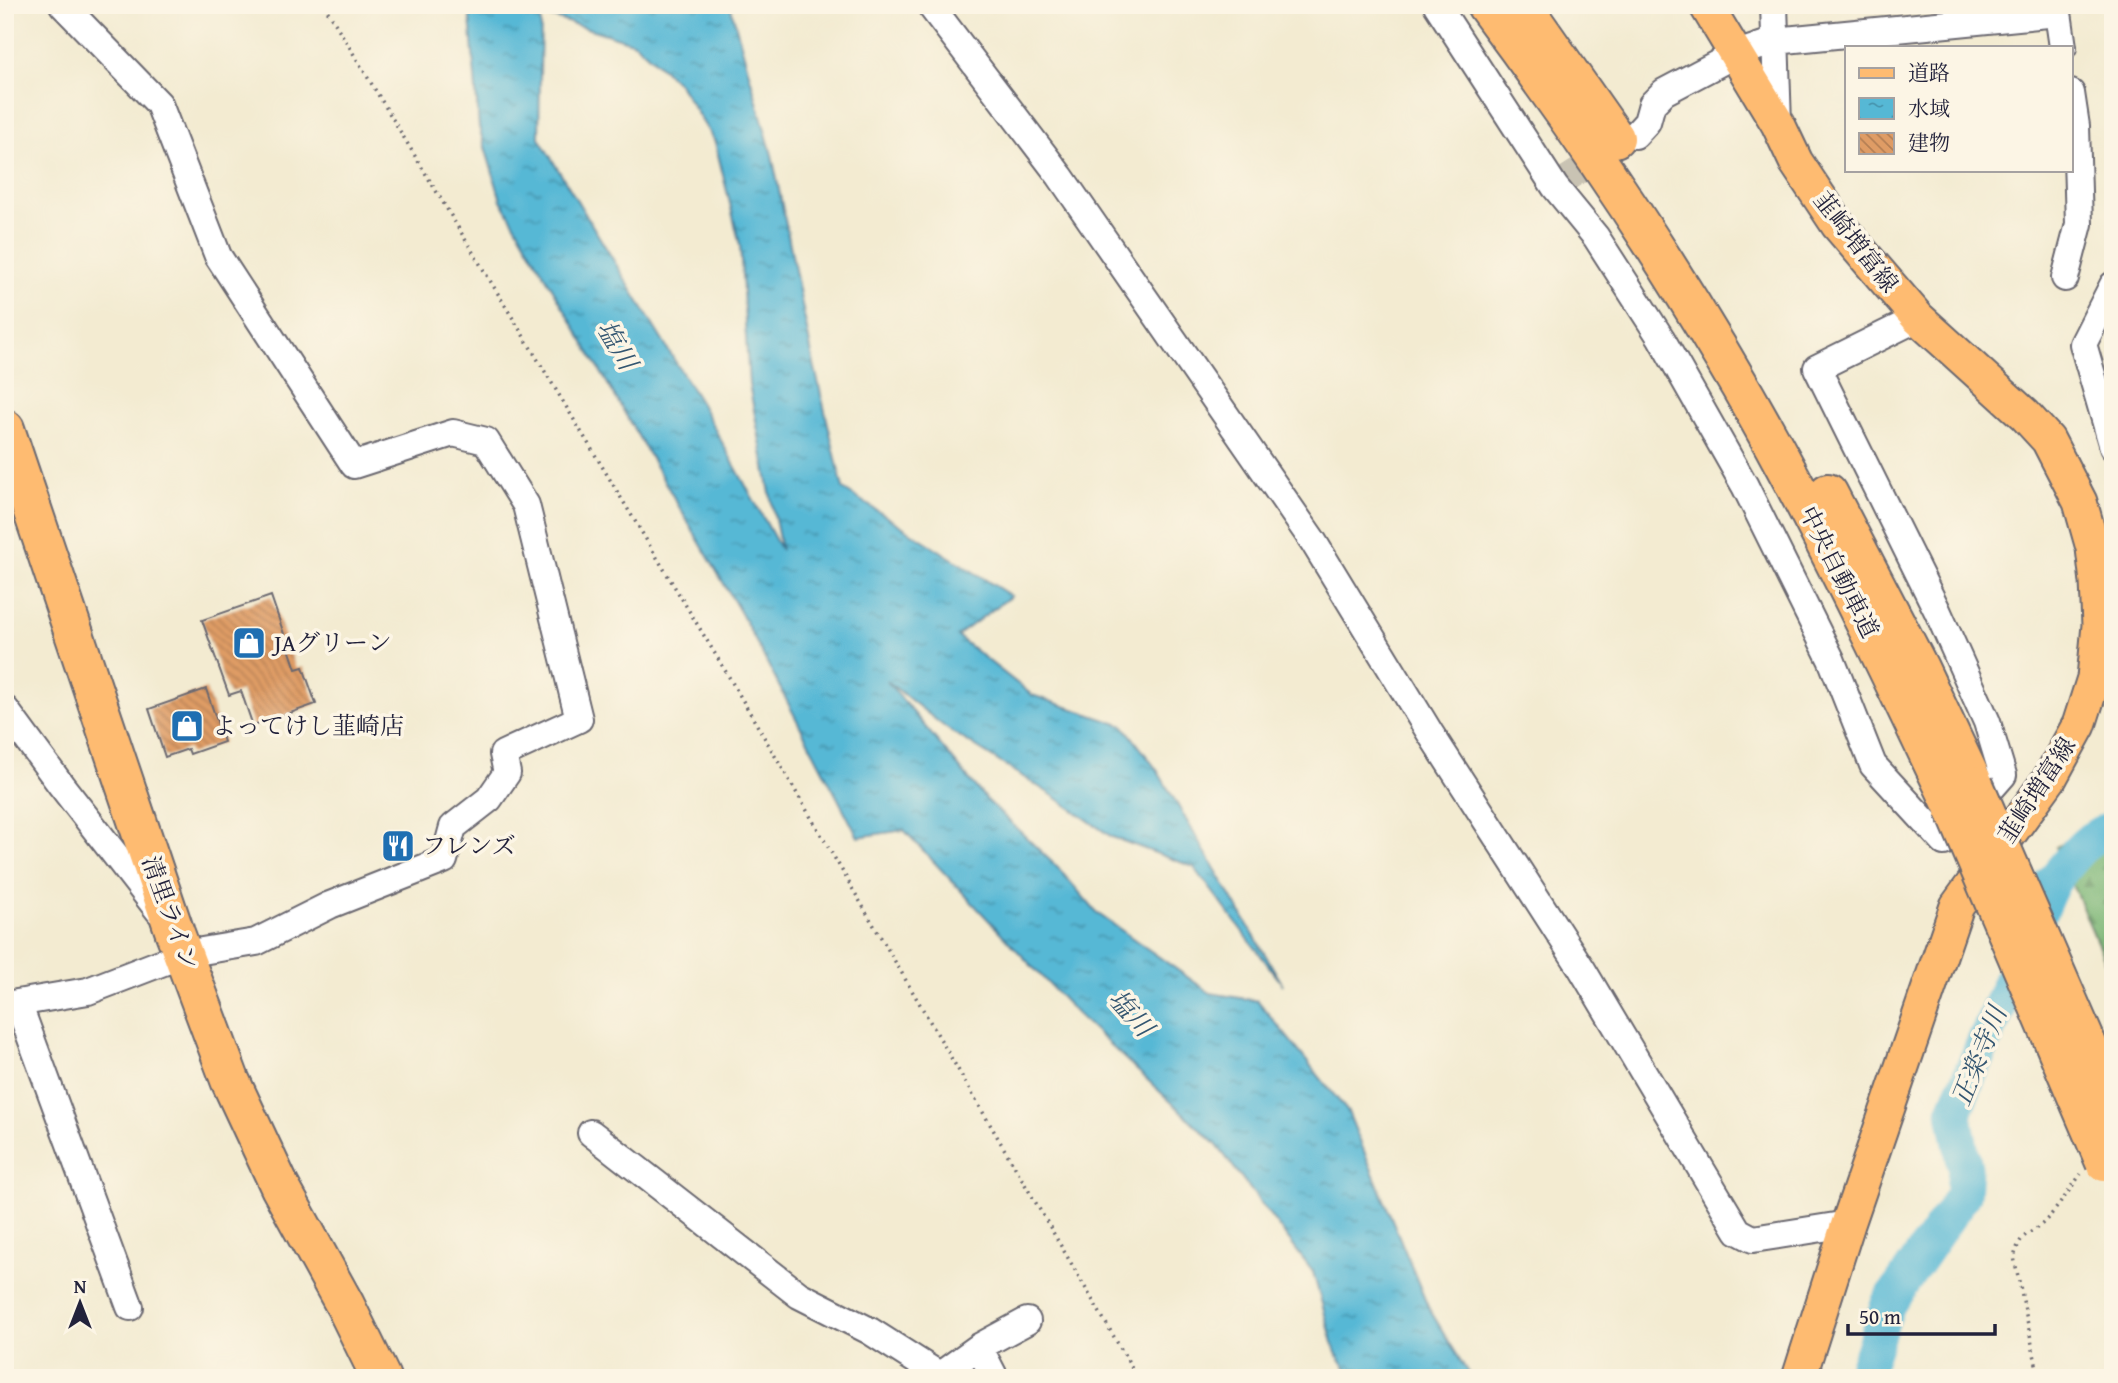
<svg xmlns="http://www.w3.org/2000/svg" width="2118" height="1383" font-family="'Gentium Book Plus','Noto Serif JP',serif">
<defs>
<pattern id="forest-firs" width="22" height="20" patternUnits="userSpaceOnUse" patternTransform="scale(1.75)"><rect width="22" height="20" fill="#7ab674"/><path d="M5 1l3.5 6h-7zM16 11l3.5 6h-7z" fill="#649460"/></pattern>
<pattern id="water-ripples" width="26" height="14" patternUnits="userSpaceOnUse" patternTransform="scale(1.75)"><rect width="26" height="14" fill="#56b8d5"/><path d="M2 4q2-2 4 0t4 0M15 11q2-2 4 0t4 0" fill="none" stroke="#4795ae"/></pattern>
<pattern id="building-back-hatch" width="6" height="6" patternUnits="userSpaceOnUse" patternTransform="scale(1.75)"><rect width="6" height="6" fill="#df9c65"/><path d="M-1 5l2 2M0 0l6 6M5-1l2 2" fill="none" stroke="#b47f54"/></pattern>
</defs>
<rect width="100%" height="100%" fill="#fcf5e5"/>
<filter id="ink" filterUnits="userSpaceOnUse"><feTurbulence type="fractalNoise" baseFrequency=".0143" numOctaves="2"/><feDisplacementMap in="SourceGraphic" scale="14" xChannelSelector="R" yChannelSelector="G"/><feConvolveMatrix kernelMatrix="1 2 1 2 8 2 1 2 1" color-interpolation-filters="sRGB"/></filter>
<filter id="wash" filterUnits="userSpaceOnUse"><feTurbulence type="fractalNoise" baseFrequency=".00686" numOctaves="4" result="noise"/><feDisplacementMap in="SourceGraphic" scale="28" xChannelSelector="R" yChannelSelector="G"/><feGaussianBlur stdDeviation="1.57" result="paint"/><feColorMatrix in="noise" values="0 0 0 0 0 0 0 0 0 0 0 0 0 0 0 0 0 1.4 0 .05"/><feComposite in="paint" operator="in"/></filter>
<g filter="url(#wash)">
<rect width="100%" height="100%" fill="#f3ebd1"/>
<path fill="url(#forest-firs)" stroke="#4e6c58" stroke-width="2" d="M2113 817V979L2056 847Z"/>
<path fill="url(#water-ripples)" stroke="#3c6d88" stroke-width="2" fill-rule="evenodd" d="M469 5H730L772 155 813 360 843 489 1011 596 957 636 1032 695 1124 726 1157 770 1283 985 1194 867 1112 837 1052 795 946 728 887 681 983 796 1060 870 1097 913 1210 993 1258 1001 1348 1112 1428 1307 1471 1378H1353L1336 1353 1313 1272 1216 1144 1076 1013 904 830 858 837 742 615 501 200 479 127ZM541 14 635 43 679 84 715 142 740 245 749 384 781 550 701 404 539 138Z"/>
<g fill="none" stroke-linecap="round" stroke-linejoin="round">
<path stroke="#56b8d5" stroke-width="35" d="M1865 1378 1866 1369 1888 1304 1963 1195 1965 1168 1954 1112 2053 881C2068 863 2088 833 2113 829"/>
</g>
<g id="blocks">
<path fill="url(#building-back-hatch)" d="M271 596 296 669 303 667 316 704 253 726 241 691 229 695 202 620Z
M206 689 224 742 190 754 188 749 165 757 149 709Z"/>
</g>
</g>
<g filter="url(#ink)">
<use href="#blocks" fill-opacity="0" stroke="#6b6870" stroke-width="2"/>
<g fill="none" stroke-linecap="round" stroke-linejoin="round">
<path stroke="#c9c3b3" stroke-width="26" stroke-dasharray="26 13" stroke-linecap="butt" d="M1563 181 1610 151"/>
<defs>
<path id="minor" d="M930 5 1060 176 1313 541 1430 733 1582 969 1738 1231 1753 1239 1848 1224
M1437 5 1555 187 1596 237 1661 338 1745 486 1831 659 1873 765 1944 842 2003 775 1987 722 1937 610 1817 368 1918 318
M1774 5 1778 124
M2058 13 2063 47
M1635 135 1647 122 1652 104 1664 92 1734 55 1775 41 2058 13 2057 5
M2065 278 2079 224 2076 126 2071 93
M2113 285 2083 344 2113 447
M5 709 61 785 159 911
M18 1003 130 1307
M5 1005 88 991 184 954 256 942 330 905 444 860 453 827 489 799 507 773 503 754 579 719 526 505 486 441 453 433 354 465 218 256 159 104 63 5
M591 1133 799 1295 870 1331 939 1375
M979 1347 995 1378
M936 1378 979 1347 1027 1321"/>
<path id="major" d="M1706 5 1778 124 1796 162 1838 225 1918 318 2025 415 2048 440 2080 502 2093 548 2097 582 2099 625 2094 678 2079 725 2050 778 1957 906 1848 1224 1799 1378"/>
<path id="highway" d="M1486 5C1598 155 1702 311 1790 476 1848 585 1901 696 1954 808
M1522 5 1615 138
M5 429 175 933 230 1080 280 1187 345 1305 381 1378
M1828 493 1919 668 1974 785"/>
</defs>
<use href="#minor" stroke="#6b6870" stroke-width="30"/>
<use href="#major" stroke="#6b6870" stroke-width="37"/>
<use href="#highway" stroke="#6b6870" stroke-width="42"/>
<path stroke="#6b6870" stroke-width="3.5" stroke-dasharray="2 5" stroke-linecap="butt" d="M324 5 729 677 1138 1378
M2039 1378 2014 1257C2022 1231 2024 1239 2042 1224 2057 1210 2069 1190 2081 1174"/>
<use href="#minor" stroke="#fff" stroke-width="26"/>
<use href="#major" stroke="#febb71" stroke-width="33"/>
<use href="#highway" stroke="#febb71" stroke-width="38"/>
<defs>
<path id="highway-bridge" d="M1974 785 2113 1104
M1954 808 2105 1162"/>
</defs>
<use href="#highway-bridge" stroke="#6b6870" stroke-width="42" stroke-linecap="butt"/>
<use href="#highway-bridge" stroke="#febb71" stroke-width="38"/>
</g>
</g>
<defs>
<symbol id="shop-square" viewBox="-11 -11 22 22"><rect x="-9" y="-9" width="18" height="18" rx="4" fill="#1f6fb2" stroke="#fcf5e5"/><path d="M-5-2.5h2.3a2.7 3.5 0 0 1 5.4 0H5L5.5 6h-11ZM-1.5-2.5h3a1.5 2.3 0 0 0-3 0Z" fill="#fff"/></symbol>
<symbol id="restaurant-square" viewBox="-11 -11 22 22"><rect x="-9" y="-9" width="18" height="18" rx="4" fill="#1f6fb2" stroke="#fcf5e5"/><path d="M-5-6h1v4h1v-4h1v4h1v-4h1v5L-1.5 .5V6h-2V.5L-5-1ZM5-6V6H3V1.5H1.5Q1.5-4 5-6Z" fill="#fff"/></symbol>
</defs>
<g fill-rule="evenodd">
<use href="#shop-square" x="230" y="624" width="38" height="38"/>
<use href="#shop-square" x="168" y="707" width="38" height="38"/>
<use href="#restaurant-square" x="379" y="827" width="38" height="38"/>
</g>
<g text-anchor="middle" stroke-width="7" stroke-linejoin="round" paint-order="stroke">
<g font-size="24" fill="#22223b" stroke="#fcf5e5">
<text transform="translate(1856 242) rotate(52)" y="8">韮崎増富線</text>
<text transform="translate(1839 572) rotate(63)" y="8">中央自動車道</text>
<text transform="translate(2037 790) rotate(-57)" y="8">韮崎増富線</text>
<text transform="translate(170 913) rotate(70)" y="8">清里ライン</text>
</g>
<g font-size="24" fill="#22223b" stroke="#fcf5e5" text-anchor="start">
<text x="274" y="651">JAグリーン</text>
<text x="212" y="734">よってけし韮崎店</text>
<text x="422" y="854">フレンズ</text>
</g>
<g font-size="26" font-style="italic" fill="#345671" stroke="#fcf5e5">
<text transform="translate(617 345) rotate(59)" y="9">塩川</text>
<text transform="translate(1131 1013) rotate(48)" y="9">塩川</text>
<text transform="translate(1979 1056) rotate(-68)" y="9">正楽寺川</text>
</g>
</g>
<rect width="2118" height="1383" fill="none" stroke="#fcf5e5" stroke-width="28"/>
<rect x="1845" y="46" width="228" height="126" fill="#fcf5e5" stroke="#a5a1a1" stroke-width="2"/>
<rect x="1859" y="68" width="35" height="10" fill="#febb71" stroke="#a5a1a1" stroke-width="2"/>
<text x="1908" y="80" font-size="21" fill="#22223b">道路</text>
<rect x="1859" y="98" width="35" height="21" fill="url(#water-ripples)" stroke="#a5a1a1" stroke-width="2"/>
<text x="1908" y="116" font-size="21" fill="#22223b">水域</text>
<rect x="1859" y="133" width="35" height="21" fill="url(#building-back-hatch)" stroke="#a5a1a1" stroke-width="2"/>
<text x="1908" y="150" font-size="21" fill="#22223b">建物</text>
<g transform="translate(80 1303)" stroke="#fcf5e5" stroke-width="5" paint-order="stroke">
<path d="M0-5L12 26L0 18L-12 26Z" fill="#22223b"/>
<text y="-10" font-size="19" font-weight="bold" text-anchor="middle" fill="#22223b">N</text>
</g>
<path d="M1848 1324v10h147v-10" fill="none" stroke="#22223b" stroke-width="3.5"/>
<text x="1859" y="1324" font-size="21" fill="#22223b" stroke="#fcf5e5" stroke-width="5" paint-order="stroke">50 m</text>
</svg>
